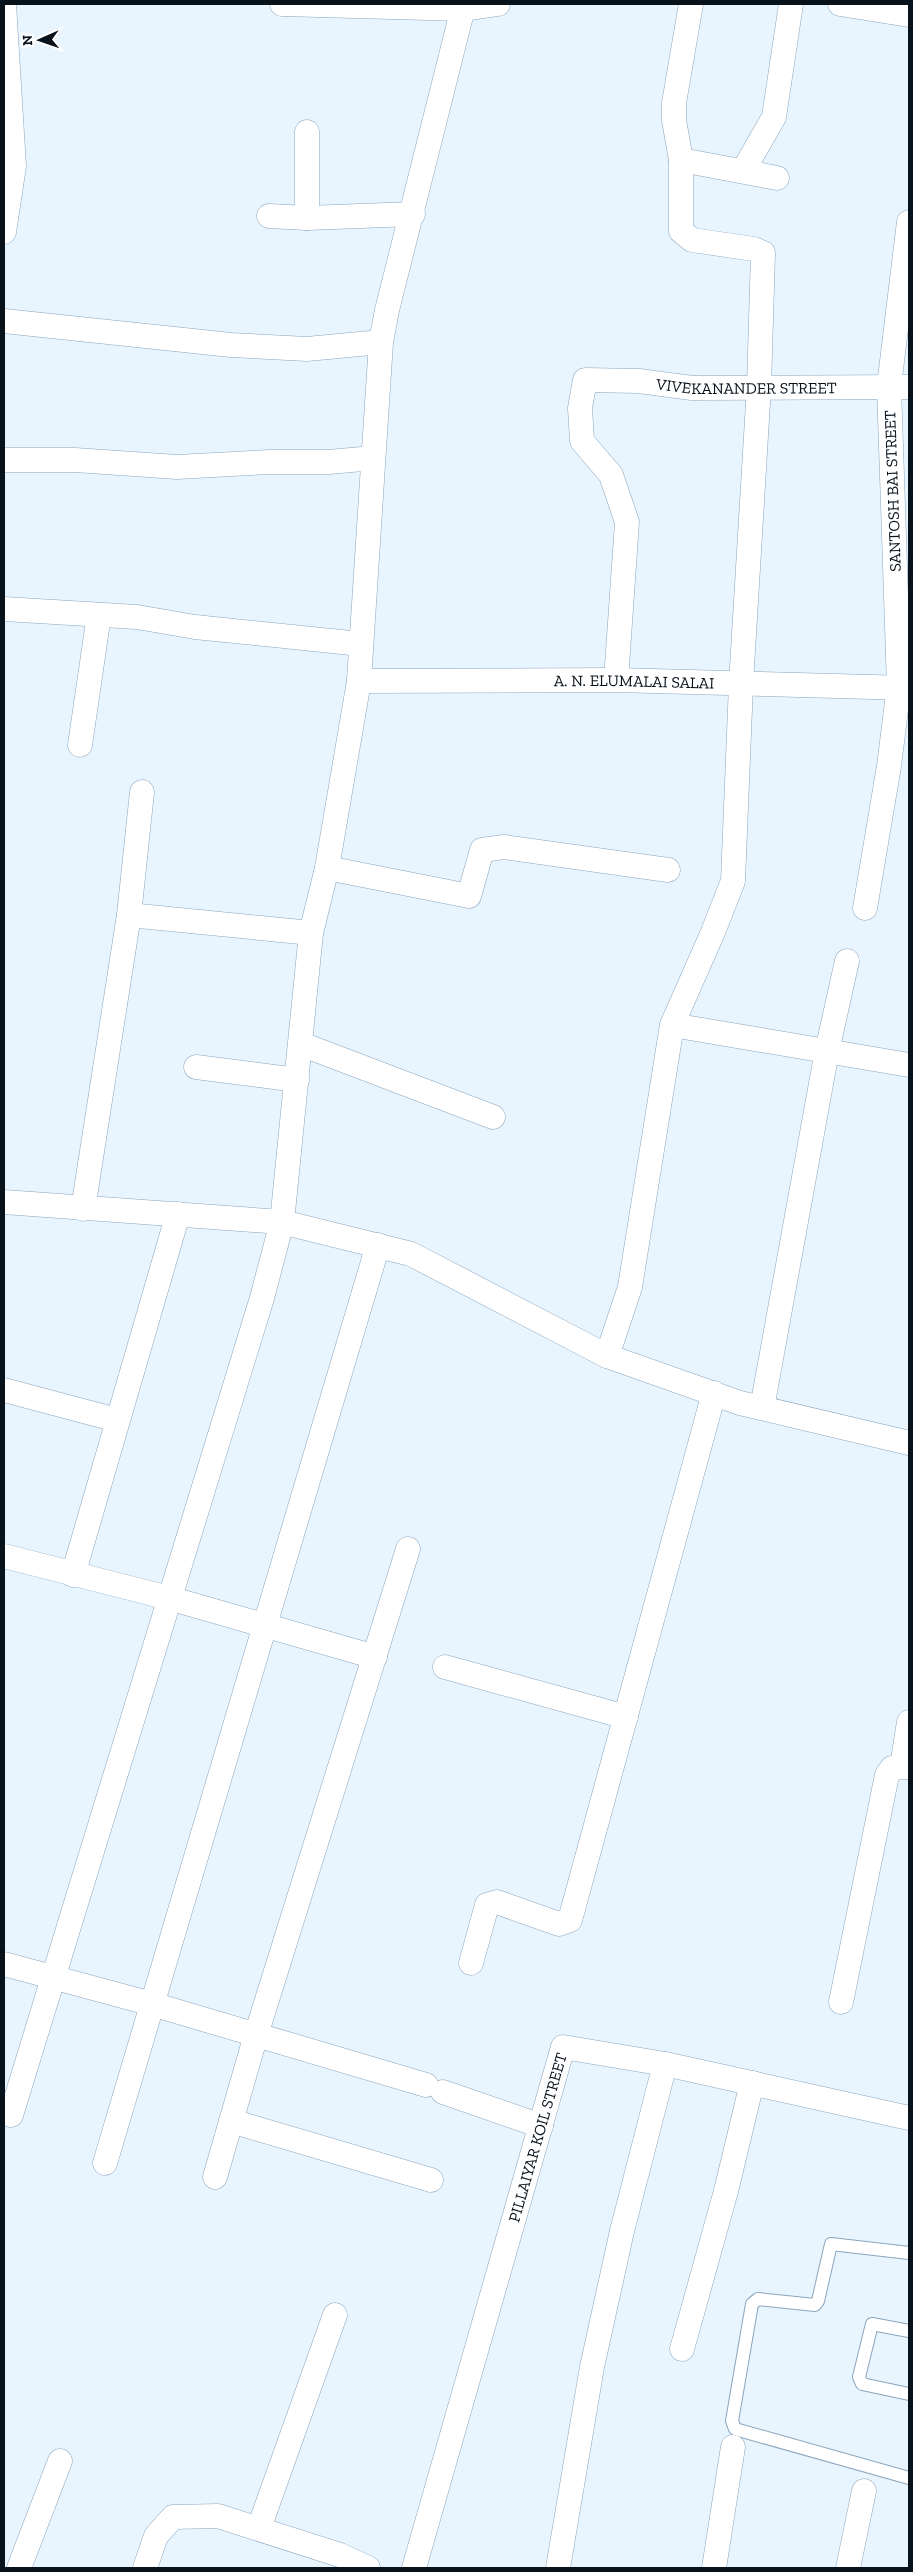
<svg xmlns="http://www.w3.org/2000/svg" width="913" height="2572" font-family="'Zilla Slab',serif">
<rect width="100%" height="100%" fill="#e8f4fe"/>
<g fill="none" stroke-linecap="round" stroke-linejoin="round">
<defs>
<path id="service" d="M909 2253 831 2244 818 2301 815 2305 758 2299 752 2304 732 2421 735 2429 909 2478
M909 2331 872 2324 859 2377 862 2384 909 2394"/>
<g id="minor">
<path d="M282 4 464 9 498 4"/>
<path d="M840 4 909 15"/>
<path d="M681 160 777 178"/>
<path d="M743 171 774 117 791 4"/>
<path d="M269 216 307 218 413 214"/>
<path d="M307 218V132"/>
<path d="M4 232 14 166 4 4"/>
<path d="M4 321 231 345 307 349 381 342"/>
<path d="M4 460H75L177 467 269 462H329L373 458"/>
<path d="M4 609 137 617 195 627 361 644"/>
<path id="s1" d="M616 680 627 522 611 475 582 441 580 408 585 380 639 381 692 388 909 387"/>
<path id="s2" d="M359 681 616 680 909 688"/>
<path d="M80 745 99 615"/>
<path d="M327 868 469 896 482 850 504 847 668 870"/>
<path d="M865 908 889 766 899 686 889 386 909 222"/>
<path d="M129 915 311 933"/>
<path d="M672 1025 909 1065"/>
<path d="M301 1044 493 1117"/>
<path d="M196 1067 297 1080"/>
<path d="M4 1202 282 1222 411 1254 607 1356 740 1403 909 1443"/>
<path d="M83 1209 129 915 142 792"/>
<path d="M607 1356 630 1287 672 1025 713 932 733 881 741 684 759 386 763 253 754 249 692 240 681 231V160L674 120V103L691 4"/>
<path d="M4 1390 117 1420"/>
<path d="M762 1408 827 1051 847 961"/>
<path d="M4 1556 169 1598 375 1657"/>
<path d="M73 1575 178 1214"/>
<path d="M445 1667 626 1717"/>
<path d="M902 1766 909 1722"/>
<path d="M471 1963 487 1905 497 1902 559 1924 570 1920 714 1393"/>
<path d="M4 1964 152 2004 426 2085"/>
<path d="M841 2002 887 1775 892 1768 909 1767"/>
<path d="M443 2092 541 2126"/>
<path d="M11 2115 262 1298 282 1222 311 933 327 868 359 681 381 342 387 310 464 4"/>
<path d="M231 2121 431 2180"/>
<path d="M105 2163 378 1245"/>
<path d="M215 2177 256 2035 408 1549"/>
<path d="M682 2349 726 2191 752 2083"/>
<path d="M259 2528 335 2315"/>
<path d="M19 2568 60 2461"/>
<path d="M145 2568 156 2536 173 2517 218 2516 340 2555 368 2568"/>
<path id="s3" d="M414 2568 563 2047 665 2064 909 2118"/>
<path d="M558 2568 592 2367 622 2231 665 2064"/>
<path d="M714 2568 733 2447"/>
<path d="M848 2568 864 2491"/>
</g>
</defs>
<use href="#service" stroke="#8aa6be" stroke-width="14"/>
<use href="#minor" stroke="#8aa6be" stroke-width="25"/>
<use href="#service" stroke="#fff" stroke-width="12"/>
<use href="#minor" stroke="#fff" stroke-width="24"/>
</g>
<g text-anchor="middle" stroke-width="4.5" stroke-linejoin="round" paint-order="stroke">
<g font-size="16" fill="#08121b" stroke="#fff">
<text dy="6" stroke="none"><textPath href="#s1" startOffset="476">VIVEKANANDER STREET</textPath></text>
<text transform="translate(892 491) rotate(-92)" y="6">SANTOSH BAI STREET</text>
<text dy="6" stroke="none"><textPath href="#s2" startOffset="275">A. N. ELUMALAI SALAI</textPath></text>
<text dy="6" stroke="none"><textPath href="#s3" startOffset="448">PILLAIYAR KOIL STREET</textPath></text>
</g>
</g>
<rect width="913" height="2572" fill="none" stroke="#08121b" stroke-width="10"/>
<g transform="translate(40 40) rotate(268)" stroke="#ffffff" stroke-width="4" paint-order="stroke">
<path d="M0-4L9 19L0 12L-9 19Z" fill="#08121b"/>
<text y="-8" font-size="14" font-weight="bold" text-anchor="middle" fill="#08121b">N</text>
</g>
</svg>
